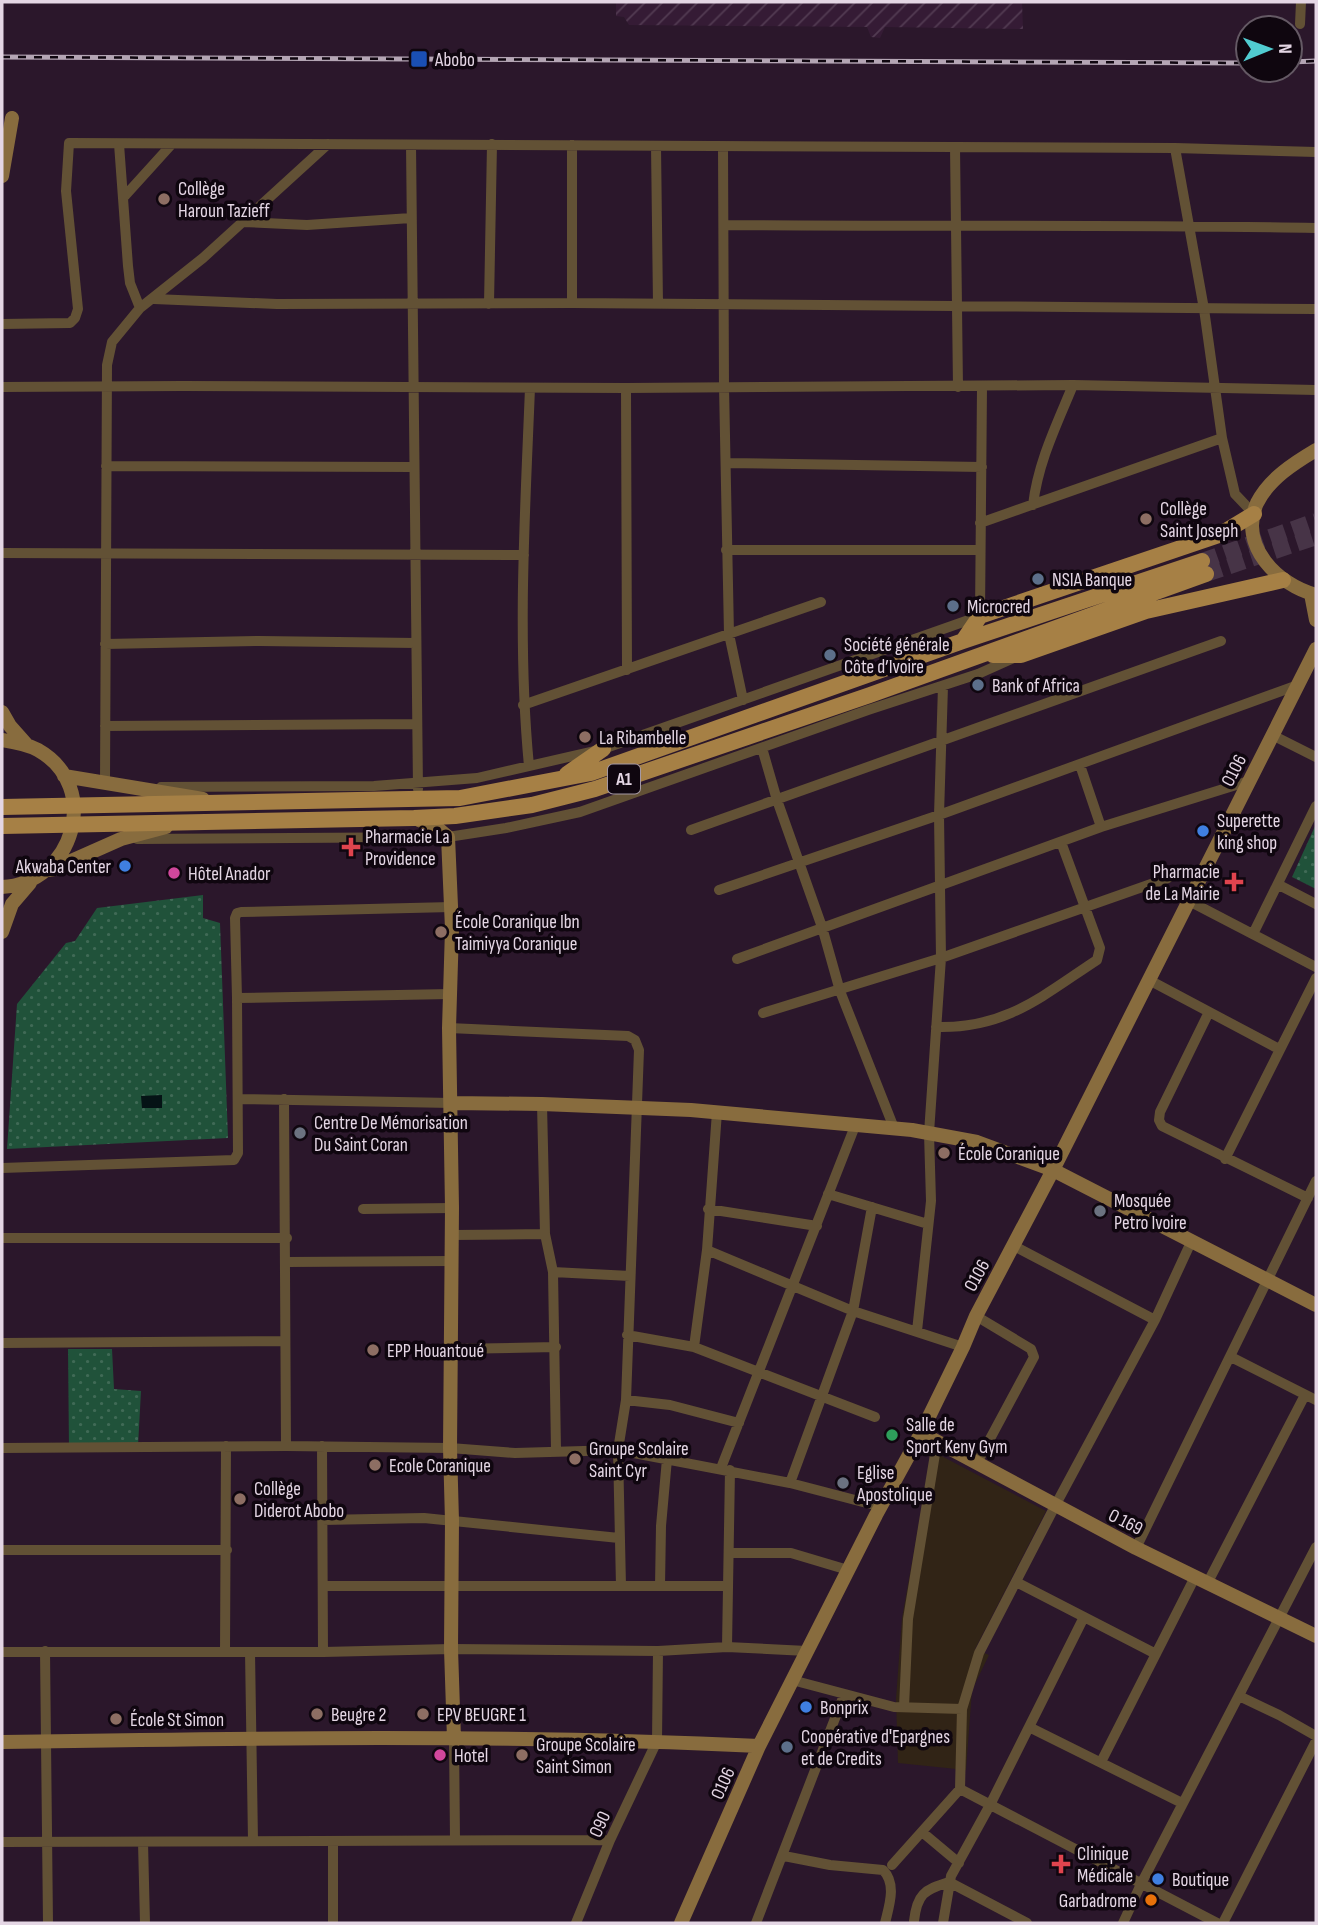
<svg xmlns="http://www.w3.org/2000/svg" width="1318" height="1925" font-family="'Sofia Sans Condensed',sans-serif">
<defs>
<pattern id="industrial-furrows" width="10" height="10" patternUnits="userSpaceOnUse" patternTransform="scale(1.75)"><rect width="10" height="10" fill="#351b35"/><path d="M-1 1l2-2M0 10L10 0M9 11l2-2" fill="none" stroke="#523b52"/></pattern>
<pattern id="grass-dots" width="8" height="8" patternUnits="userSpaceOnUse" patternTransform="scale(1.75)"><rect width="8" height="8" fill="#20523a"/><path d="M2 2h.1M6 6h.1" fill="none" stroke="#406a56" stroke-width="1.8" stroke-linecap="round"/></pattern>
</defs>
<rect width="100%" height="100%" fill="#2b172b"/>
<path fill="#312416" d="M932 1451 1046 1511 975 1649 989 1655 972 1690 966 1770 898 1763 896 1699 902 1618Z"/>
<path fill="url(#industrial-furrows)" d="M616 2H1022L1023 29 885 27 880 38 871 37 867 27 629 25 624 17 616 16Z"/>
<path fill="url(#grass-dots)" d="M1316 824V889L1292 877Z
M203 895V918L220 923 228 1138 7 1149 17 1004 66 943 75 941 97 908Z
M68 1349H112L114 1389 141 1391 138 1446 69 1448Z"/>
<path fill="#051315" d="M162 1095V1108H142L141 1096Z"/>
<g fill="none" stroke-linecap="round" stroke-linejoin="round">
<path stroke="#473447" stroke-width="16" stroke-dasharray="16 8" stroke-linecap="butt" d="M1202 561 1316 521
M1206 574 1316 537"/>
<path stroke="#625135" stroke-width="10" d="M1300 24 1301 2
M119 144 128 266 130 283 140 308
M411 145 418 789
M656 146 658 304
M723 147 724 386 729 634 743 700
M955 147 958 387
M1175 148 1204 309 1222 438 1235 494 1254 514
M123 198 171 145
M243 222 307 225 411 218
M724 225C922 227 1119 224 1316 228
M154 299 277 304 572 303 1316 309
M572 303V145
M489 304 492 144
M2 324 70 323 75 318 78 309 66 191 69 143 1175 148 1316 152
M2 387 182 386 626 388 1073 385 1316 390
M626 388 627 670
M726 463 982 467
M106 466 414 467
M1033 505C1038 462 1057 424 1073 385
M980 523 1222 438
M726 550H980
M2 553 524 555
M105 644 260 641 416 643
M523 705 821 602
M105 726 416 724
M1272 735 1316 757
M762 748 777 800 822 927 840 991 894 1128
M1080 765 1101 827
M529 766C517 641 525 514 530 388
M105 782 107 365 112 342 140 308 203 258 328 144
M161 787 374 786 477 778 603 749 980 616 982 387
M691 830 1221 641
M137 839 448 837 506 828 580 812 868 710 978 674 1016 657
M1279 885 1316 904
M719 890 939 815 1298 685
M1189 901 1316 967
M1253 934 1316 806
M737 959 1101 827 1249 781
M1149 980 1279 1049
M450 994 237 998 235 918 237 913 241 912 452 907
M1209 1012 1160 1112 1159 1120 1162 1126 1308 1198
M763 1013 941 958 1168 878
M936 1027C1006 1029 1042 996 1097 960L1100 948 1061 842
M449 1028 628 1036 635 1040 639 1050 626 1400 618 1450 621 1586
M238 1099 452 1103
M284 1099 286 1446
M542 1104 545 1234 553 1272 556 1450
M1225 1159 1316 978
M2 1168 234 1160 238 1153 237 998
M828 1194 928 1224
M363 1209 452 1208
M708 1209 817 1226
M452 1235 545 1234
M2 1238H287
M1014 1246 1155 1320
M707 1250 853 1311 963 1347
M287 1262 452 1261
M553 1272 630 1276
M976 1316 1031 1349 1034 1357 977 1463
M917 1331 931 1201 929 1133 941 958 939 815 943 686
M627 1335 694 1347 875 1417
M2 1343 285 1341
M694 1347 707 1250 717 1112
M451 1349 556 1347
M1231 1357 1316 1400
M626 1400 670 1405 739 1423
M322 1446 323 1652
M2 1448 286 1446 450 1448 515 1453 618 1450 790 1483 882 1507
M721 1468 855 1126
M790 1483 853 1311 872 1207
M322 1520 424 1518 619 1538
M1136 1548 1316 1181
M2 1550H227
M729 1553H791L848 1570
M1016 1582 1156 1654
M1208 1582 1305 1395
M323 1586H728
M660 1586 661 1526 667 1459
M727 1647 730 1470
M45 1651 48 1923
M2 1652H323L451 1649 658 1651 727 1647 807 1651
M225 1652 226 1446
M250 1652 253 1841
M792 1680 894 1707 962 1709
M1239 1696 1279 1715 1316 1736
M904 1707 908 1619 937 1442
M1029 1727 1182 1803
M454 1739 455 1840
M1101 1762 1195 1577
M960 1789 1217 1923
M922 1832 959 1863
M333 1841V1923
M2 1842 610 1840
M143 1842 145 1923
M784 1856 830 1865 883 1870C897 1884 889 1906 885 1923
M892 1865 960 1789 962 1709 979 1653 1055 1506 1155 1320 1192 1240
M949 1882 1027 1923
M914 1921C917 1894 924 1890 949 1882
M576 1923 610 1840 657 1741 658 1651
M756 1923 844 1695
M943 1923 951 1876 990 1805 1084 1617
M1123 1923 1141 1884 1316 1547
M1223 1923 1316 1741"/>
<path stroke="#886c3e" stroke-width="14" d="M2 176 12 118
M1316 450C1294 463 1269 479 1257 503 1238 546 1278 585 1316 595
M1311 594 1316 620
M2 712 10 726 26 744
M2 740C15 742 27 744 38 750 103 787 73 884 2 887
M64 776 203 799
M419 820 434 825 448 837 452 929 449 1028 452 1208 450 1448 452 1521 451 1649 454 1739
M51 870 121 839 166 827
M2 932 12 904 30 883
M452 1103 542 1104 691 1110 912 1130 977 1142 1053 1170 1316 1305
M921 1433 1136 1548 1316 1636
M2 1742C254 1738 507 1734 759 1746
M681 1923 759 1746 876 1515 921 1433 963 1347 976 1316 1053 1170 1316 649"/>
<path stroke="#a68045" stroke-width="16" d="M963 641 980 616 1219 535 1254 514
M993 655H1021L1146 611 1283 580
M567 774 603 749
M2 807 460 798 591 773 963 641 1202 561
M2 826 414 818 455 816 532 805 595 789 870 695 1206 574"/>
<defs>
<path id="rail" d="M2 57 1248 63
M1290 62 1316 61"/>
</defs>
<use href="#rail" stroke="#b4a5b4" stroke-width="5"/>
<use href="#rail" stroke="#0f060f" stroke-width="2.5" stroke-dasharray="8" stroke-linecap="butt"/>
</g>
<rect fill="#1a4fb4" stroke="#0f060f" stroke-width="2.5" x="410" y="50" width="18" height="18" rx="3.5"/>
<g fill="#8d6e63" stroke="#0f060f" stroke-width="2.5">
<circle cx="164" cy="199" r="7"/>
<circle cx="1146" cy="519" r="7"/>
<circle cx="585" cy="737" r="7"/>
<circle cx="441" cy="932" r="7"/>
<circle cx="944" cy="1153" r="7"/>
<circle cx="373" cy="1350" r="7"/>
<circle cx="575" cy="1459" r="7"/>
<circle cx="375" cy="1465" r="7"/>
<circle cx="240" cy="1499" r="7"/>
<circle cx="317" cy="1714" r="7"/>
<circle cx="423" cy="1714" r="7"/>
<circle cx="116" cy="1719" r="7"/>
<circle cx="522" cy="1755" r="7"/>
</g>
<g fill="#5c6f8a" stroke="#0f060f" stroke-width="2.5">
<circle cx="1038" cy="579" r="7"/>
<circle cx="953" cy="606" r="7"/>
<circle cx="830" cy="655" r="7"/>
<circle cx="978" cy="685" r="7"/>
<circle cx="787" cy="1747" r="7"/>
</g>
<g fill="#3f7fe0" stroke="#0f060f" stroke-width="2.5">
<circle cx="1203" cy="831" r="7"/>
<circle cx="125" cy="866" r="7"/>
<circle cx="806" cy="1707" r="7"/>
<circle cx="1158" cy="1879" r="7"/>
</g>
<g fill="#e0444e" stroke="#0f060f" stroke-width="2.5">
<path d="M347.5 836.5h7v7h7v7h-7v7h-7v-7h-7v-7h7z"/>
<path d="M1230.5 871.5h7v7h7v7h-7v7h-7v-7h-7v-7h7z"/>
<path d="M1057.5 1853.5h7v7h7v7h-7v7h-7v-7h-7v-7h7z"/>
</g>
<g fill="#d1479c" stroke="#0f060f" stroke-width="2.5">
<circle cx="174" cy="873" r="7"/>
<circle cx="440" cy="1755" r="7"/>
</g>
<g fill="#6b7280" stroke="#0f060f" stroke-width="2.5">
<circle cx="300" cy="1133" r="7"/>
<circle cx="1100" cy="1211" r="7"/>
<circle cx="843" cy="1483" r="7"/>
</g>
<circle fill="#2e9e5b" stroke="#0f060f" stroke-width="2.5" cx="892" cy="1435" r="7"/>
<circle fill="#e8710a" stroke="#0f060f" stroke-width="2.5" cx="1151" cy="1900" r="7"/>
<g text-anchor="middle" stroke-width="7" stroke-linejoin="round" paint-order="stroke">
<rect fill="#0f060f" stroke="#a498a4" stroke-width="2" x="608" y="764.5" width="32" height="29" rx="5"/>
<g font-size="18" font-weight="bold" fill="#e4d6e4">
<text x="624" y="785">A1</text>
</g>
<g font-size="19" fill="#e4d6e4" stroke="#0f060f" text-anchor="start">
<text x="435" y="66">Abobo</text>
<text x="178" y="195">Collège<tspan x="178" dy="22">Haroun Tazieff</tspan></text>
<text x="1160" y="515">Collège<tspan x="1160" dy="22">Saint Joseph</tspan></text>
<text x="1052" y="586">NSIA Banque</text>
<text x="967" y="613">Microcred</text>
<text x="844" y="651">Société générale<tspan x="844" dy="22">Côte d’Ivoire</tspan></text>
<text x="992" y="692">Bank of Africa</text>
<text x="599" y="744">La Ribambelle</text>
<text x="1217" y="827">Superette<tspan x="1217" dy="22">king shop</tspan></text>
<text x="365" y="843">Pharmacie La<tspan x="365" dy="22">Providence</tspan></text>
<text x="111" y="873" text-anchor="end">Akwaba Center</text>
<text x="1220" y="878" text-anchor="end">Pharmacie<tspan x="1220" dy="22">de La Mairie</tspan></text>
<text x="188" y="880">Hôtel Anador</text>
<text x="455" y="928">École Coranique Ibn<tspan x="455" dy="22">Taimiyya Coranique</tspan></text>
<text x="314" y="1129">Centre De Mémorisation<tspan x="314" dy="22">Du Saint Coran</tspan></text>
<text x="958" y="1160">École Coranique</text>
<text x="1114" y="1207">Mosquée<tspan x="1114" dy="22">Petro Ivoire</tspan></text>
<text x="387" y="1357">EPP Houantoué</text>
<text x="906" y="1431">Salle de<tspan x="906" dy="22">Sport Keny Gym</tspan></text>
<text x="589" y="1455">Groupe Scolaire<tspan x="589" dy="22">Saint Cyr</tspan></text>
<text x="389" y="1472">Ecole Coranique</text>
<text x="857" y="1479">Eglise<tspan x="857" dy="22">Apostolique</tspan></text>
<text x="254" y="1495">Collège<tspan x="254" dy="22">Diderot Abobo</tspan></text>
<text x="820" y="1714">Bonprix</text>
<text x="331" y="1721">Beugre 2</text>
<text x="437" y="1721">EPV BEUGRE 1</text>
<text x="130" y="1726">École St Simon</text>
<text x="801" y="1743">Coopérative d'Epargnes<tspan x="801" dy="22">et de Credits</tspan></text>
<text x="536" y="1751">Groupe Scolaire<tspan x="536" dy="22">Saint Simon</tspan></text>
<text x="454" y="1762">Hotel</text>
<text x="1077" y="1860">Clinique<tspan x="1077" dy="22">Médicale</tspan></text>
<text x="1172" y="1886">Boutique</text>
<text x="1137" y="1907" text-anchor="end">Garbadrome</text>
</g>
<g font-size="19" fill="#e4d6e4" stroke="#0f060f">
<text transform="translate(1233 770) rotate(-63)" y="7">O106</text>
<text transform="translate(976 1275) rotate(-61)" y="7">O106</text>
<text transform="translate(1126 1521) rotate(27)" y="7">O 169</text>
<text transform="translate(722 1783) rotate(-66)" y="7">O106</text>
<text transform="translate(599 1824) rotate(-66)" y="7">O90</text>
</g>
</g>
<rect width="1318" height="1925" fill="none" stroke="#e4d6e4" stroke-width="7"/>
<g transform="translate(1269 49) rotate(89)"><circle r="33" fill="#0f060f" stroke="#645964" stroke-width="2"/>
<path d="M0-5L12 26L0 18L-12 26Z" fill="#51ccd1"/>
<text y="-10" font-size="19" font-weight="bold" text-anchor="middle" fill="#e4d6e4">N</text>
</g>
</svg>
